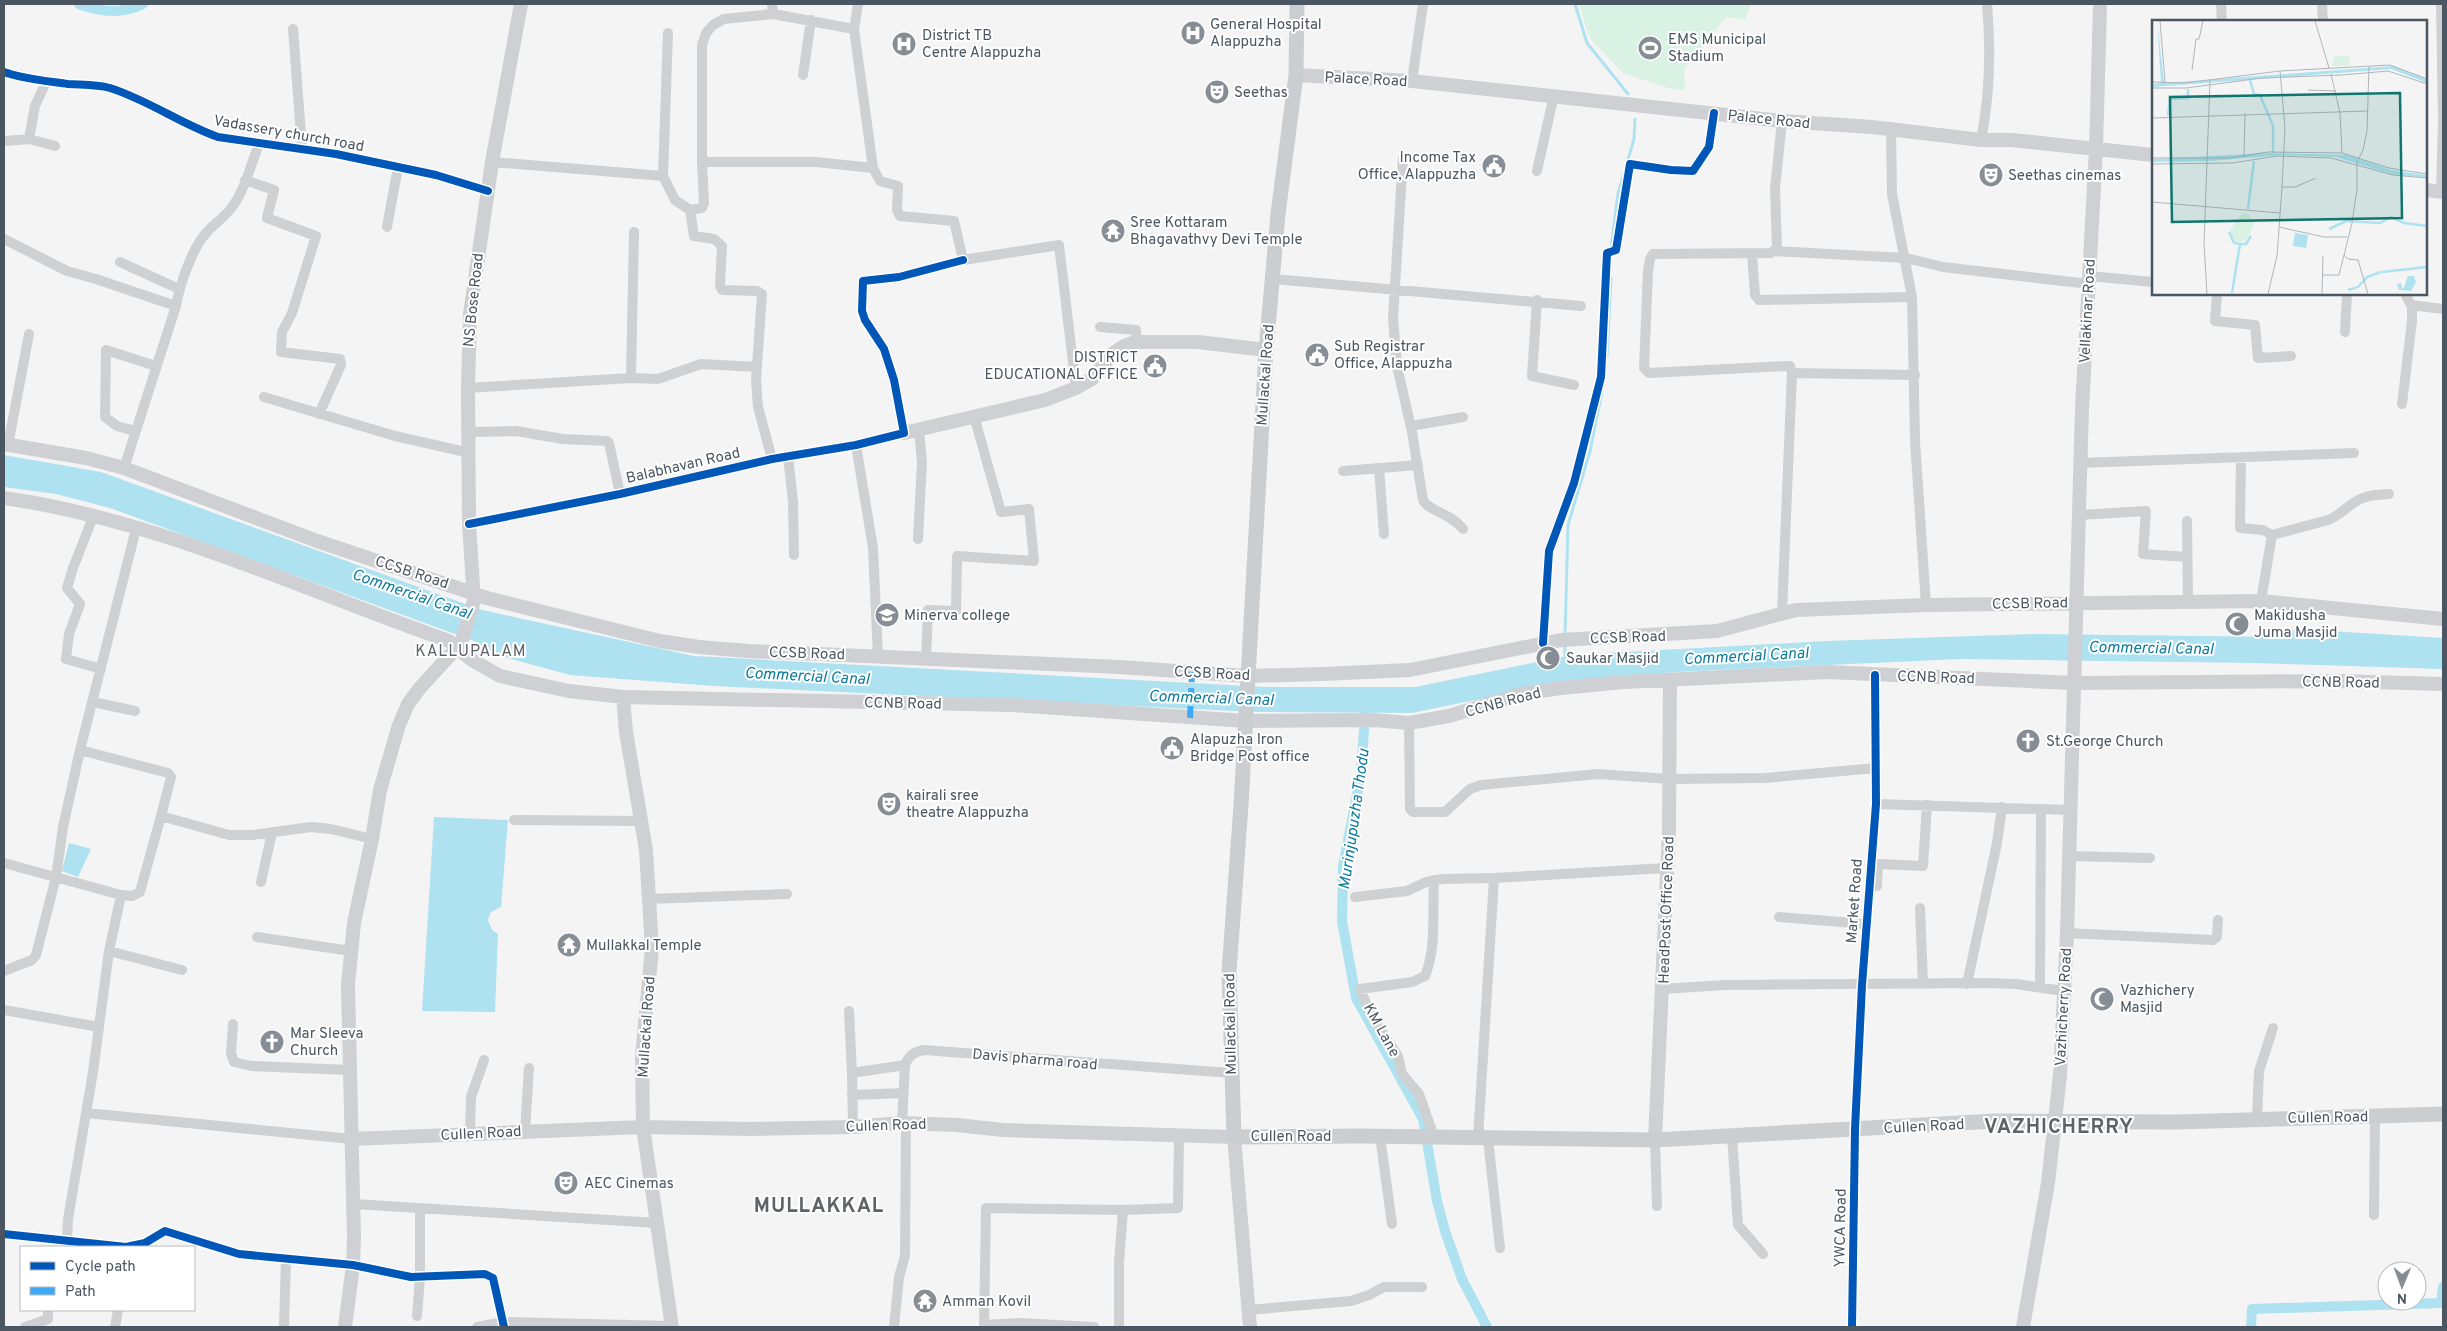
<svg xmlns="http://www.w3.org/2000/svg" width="2447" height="1331" font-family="Overpass,sans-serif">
<rect width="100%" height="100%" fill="#f4f4f4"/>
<path fill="#d9f2e3" d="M1579 4H1751L1745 20 1726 17 1684 69 1685 90 1672 89 1623 73 1589 37Z"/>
<path fill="#aee2f0" d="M4 455 101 472 482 610 694 656 1265 687H1415L1571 655 1826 641 2035 634 2281 637 2296 629 2443 638V669L2254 663 1961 659 1675 672 1557 683 1412 713 1257 712 714 686 570 675 497 655 474 641 110 508 56 494 4 487Z
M434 817 508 820 501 907 491 912 488 920 492 930 498 934 495 1012 422 1011Z
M69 843 91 849 78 877 62 871Z"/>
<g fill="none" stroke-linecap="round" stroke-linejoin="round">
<path stroke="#aee2f0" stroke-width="3" d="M1575 4 1587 43 1628 94
M1627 163 1634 139 1635 119
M1611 249 1618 193 1624 174
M1607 356 1611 278
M1565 636 1568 525 1590 451 1602 392
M1565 643V659"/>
<path stroke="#aee2f0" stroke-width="10" d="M79 4C100 12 123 14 143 4
M1365 715 1361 774 1343 866 1342 921 1356 998 1423 1119 1437 1201 1445 1231 1462 1279 1487 1327
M2251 1327 2252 1309 2441 1303 2443 1287"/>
<path stroke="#ced0d2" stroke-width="10" d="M772 4 773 14
M2221 4 2222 21
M2322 4 2323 21
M293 29 302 148
M4 72C23 79 47 81 68 84 83 85 95 84 110 88 148 100 181 124 218 137L336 154 436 175 488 191
M803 75 811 20
M1412 81 1423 4
M1782 121 1775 188 1777 248 1771 253 1653 254 1650 259 1648 271 1644 368 1649 373 1786 366H1790L1792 373
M1891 129 1892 194 1912 297 1915 441 1926 605
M29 139 55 146
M1981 140C1990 95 1991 50 1987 4
M4 141 29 139 35 106 47 80
M1403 158 1393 318 1397 366 1412 432 1423 500C1428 511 1451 513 1463 529
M492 162 663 176 675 200 690 210 702 208 704 203 702 162H816L873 168 854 29 858 4
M702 162V45L706 33 713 25 724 19 773 14 854 29
M873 168 880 181 898 186 897 210 900 216 954 221 963 260 1059 245 1076 388
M1537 171 1554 95
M663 176 668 33
M245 180 274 190 267 218 316 236 292 313 282 332 281 352 340 359 341 365 319 414
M2441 191 2443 120 2441 4
M690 210 694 236 714 239 722 246 720 286 722 290 757 291 762 294 756 380 758 407 772 459
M387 227 398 167
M4 239 67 271 96 279 176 306C180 284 192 248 207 232 215 223 225 217 232 207 245 190 251 164 259 144
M1774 251 1906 258 1943 267 2089 284
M1752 254 1755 295 1759 300 1912 297
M120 262 179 289
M2089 276 2153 282
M1273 279 1581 306
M2217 294 2215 321 2255 325 2258 358 2291 356
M1537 300 1532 376 1574 385
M2411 305 2443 309
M1100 327 1136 330V342
M2345 332 2347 294
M631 378 658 379 701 364 757 367
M468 388 631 378 634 232
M264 397 395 436 470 453
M2402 404 2412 321V307L2405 294
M1411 426 1463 417
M135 431 117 426 105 417 106 350 156 366
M469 432 516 431 563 439 607 441 609 443 620 494
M8 445 29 334
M856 445 873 548 878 656
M788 456 793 502 794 555
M2241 457 2240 528 2263 530 2272 535
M2080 463 2354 453
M124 468 176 306
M1379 468 1384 534
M1343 471 1418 465
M2079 515 2146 511 2143 554 2187 557
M93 517 73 568 67 588 80 604 69 634 66 659 101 669
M2187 521 2188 603
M469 524 620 494 772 459 856 445 904 433 894 380 884 349 865 320 862 311 863 281 899 277 963 260
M918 539 922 462 919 430
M2261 601 2272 535 2328 520C2339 516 2345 508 2355 502 2365 495 2377 495 2389 494
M1782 613 1792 373 1915 375
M1543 643 1549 551 1574 483 1601 377 1607 253 1616 250 1630 164 1671 170 1693 171 1709 147 1714 113
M926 658 928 610 956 611 957 556 1034 561 1029 509 1001 512 974 416
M93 702 135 711
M1409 723 1410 809 1413 812H1445L1470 789 1481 785 1598 774 1670 779 1765 778 1876 768
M80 750 168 773 171 777 161 816
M1876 804 2070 810
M514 820 642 821
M2069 856 2150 858
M4 863 121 895 132 896 140 892 161 816 229 835H252L311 827 331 829 372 839
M1434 880C1432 911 1437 947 1425 976L1412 982 1360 989 1373 1019 1398 1056 1402 1074 1419 1094 1434 1137
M261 882 272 832
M1877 886 1878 864 1923 866 1927 805
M1355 897 1407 891 1426 882 1442 879 1494 878 1666 868
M649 899 787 894
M1920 908 1923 984
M1779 917 1866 924
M2067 933 2213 940 2217 937 2218 920
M257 937 351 951
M109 951 182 970
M4 971 32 960 36 955 56 877 63 827 80 750 136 529
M1967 984 1997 843 2002 807
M2040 987 2041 810
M1663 989 1725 985 1987 983 2016 984 2064 991
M4 1010 99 1027
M849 1011 852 1073
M233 1024 231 1053 234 1062 251 1066 350 1070
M852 1095 903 1093
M86 1113 352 1139
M2257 1119 2259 1071 2273 1028
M902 1123 905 1065C909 1055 914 1052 924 1050L1231 1073
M853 1127 852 1073 905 1065
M525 1131 529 1068
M470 1133 471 1097 484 1060
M1380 1136 1392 1224
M1732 1136 1738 1225 1763 1254
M1478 1138 1494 878
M1488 1139 1500 1248
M1655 1140 1657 1206
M354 1204 657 1223
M2374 1215 2375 1116
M4 1234 126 1247 145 1243 165 1231 239 1254 353 1265 411 1277 485 1274 493 1278 504 1327
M67 1240 68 1219 93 1072 109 951 121 895
M1248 1310 1351 1301 1369 1295 1384 1287H1422
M417 1316 420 1277V1210
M984 1325 1020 1323 1094 1327
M25 1327 48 1319V1310
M115 1327 118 1310
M284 1327 286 1258
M477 1327 504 1322 672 1326
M894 1327 899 1277 905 1256 906 1123
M984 1327 986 1208 1123 1210
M1119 1327V1263L1123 1210 1178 1208 1179 1136
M1852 1327 1855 1129 1862 985 1876 804 1875 675"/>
<path stroke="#ced0d4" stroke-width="14" d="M1296 75 1412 81 1782 121 1872 127 1981 140H2012L2153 155
M2426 190 2443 192
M904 433 1045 400 1076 388 1092 379 1112 354 1124 346 1136 342H1198L1266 350
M4 444 86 458 124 468 317 541 487 598 660 641 699 647 748 651 1119 667 1247 676 1322 674 1410 670 1561 640 1717 631 1796 610 1926 605 2261 601 2443 619
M4 498C159 520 303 590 449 641L472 660 500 676 569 691 623 697 1011 705 1246 721 1373 720 1409 723 1449 716 1521 694 1561 688 1623 682 1827 672 2074 683 2337 681 2443 684
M623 697 626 732 646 850 652 948 642 1057 643 1127 672 1327
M352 1139 643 1127 750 1129 853 1127 902 1123 957 1125 1003 1130 1234 1137 1250 1327
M1655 1140 1669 831 1670 680
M345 1327 353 1265 354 1238 348 985 354 923 372 839 380 790 399 725 408 704 419 689 461 643 474 601 469 524 468 388 470 314 492 162 521 4
M2023 1327 2048 1183 2060 1075 2067 933 2082 408 2096 149 2100 4"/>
<path stroke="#caced1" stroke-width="15" d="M1297 4 1296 75 1278 214 1266 350 1241 805 1229 972 1234 1137 1362 1136 1655 1140 1995 1121 2176 1122 2443 1114"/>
<path stroke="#3fa9f5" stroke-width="6" stroke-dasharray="12 6" stroke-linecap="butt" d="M1190 718 1192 672"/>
<defs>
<path id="cycleway" d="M4 72C23 79 47 81 68 84 83 85 95 84 110 88 148 100 181 124 218 137L336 154 436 175 488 191
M469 524 620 494 772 459 856 445 904 433 894 380 884 349 865 320 862 311 863 281 899 277 963 260
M1543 643 1549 551 1574 483 1601 377 1607 253 1616 250 1630 164 1671 170 1693 171 1709 147 1714 113
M4 1234 126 1247 145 1243 165 1231 239 1254 353 1265 411 1277 485 1274 493 1278 504 1327
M1852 1327 1855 1129 1862 985 1876 804 1875 675"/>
</defs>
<use href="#cycleway" stroke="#fff" stroke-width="11"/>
<use href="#cycleway" stroke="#0057b8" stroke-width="8"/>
</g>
<defs>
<symbol id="hospital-disc" viewBox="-11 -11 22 22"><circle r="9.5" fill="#868d94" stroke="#fff"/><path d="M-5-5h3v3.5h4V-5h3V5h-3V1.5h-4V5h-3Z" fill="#fff"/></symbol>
<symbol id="stadium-disc" viewBox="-11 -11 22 22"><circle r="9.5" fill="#868d94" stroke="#fff"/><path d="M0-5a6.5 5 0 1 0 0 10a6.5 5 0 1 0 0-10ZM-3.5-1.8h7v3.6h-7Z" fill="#fff"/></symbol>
<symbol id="theatre-disc" viewBox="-11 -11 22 22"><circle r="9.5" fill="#868d94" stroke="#fff"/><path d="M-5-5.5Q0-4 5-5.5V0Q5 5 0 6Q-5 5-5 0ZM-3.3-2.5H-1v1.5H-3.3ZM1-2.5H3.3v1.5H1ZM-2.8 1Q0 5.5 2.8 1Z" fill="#fff"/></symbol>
<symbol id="civic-disc" viewBox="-11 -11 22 22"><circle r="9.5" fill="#868d94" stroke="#fff"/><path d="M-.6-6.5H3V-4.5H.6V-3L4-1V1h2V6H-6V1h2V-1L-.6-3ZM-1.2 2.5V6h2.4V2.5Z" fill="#fff"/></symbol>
<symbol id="temple-disc" viewBox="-11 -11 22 22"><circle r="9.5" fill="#868d94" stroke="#fff"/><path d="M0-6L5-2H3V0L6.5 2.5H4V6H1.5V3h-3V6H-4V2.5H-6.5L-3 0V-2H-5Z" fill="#fff"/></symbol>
<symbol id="university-disc" viewBox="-11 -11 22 22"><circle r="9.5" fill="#868d94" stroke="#fff"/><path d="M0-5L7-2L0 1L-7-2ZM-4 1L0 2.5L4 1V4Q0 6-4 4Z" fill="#fff"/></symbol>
<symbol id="mosque-disc" viewBox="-11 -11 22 22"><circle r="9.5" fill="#868d94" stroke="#fff"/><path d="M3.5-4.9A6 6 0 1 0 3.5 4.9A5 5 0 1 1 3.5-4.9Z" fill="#fff"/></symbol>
<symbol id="church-disc" viewBox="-11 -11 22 22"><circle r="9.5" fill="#868d94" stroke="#fff"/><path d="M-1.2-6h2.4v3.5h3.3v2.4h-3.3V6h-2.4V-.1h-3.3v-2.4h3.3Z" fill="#fff"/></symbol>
</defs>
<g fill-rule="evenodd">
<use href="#hospital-disc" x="1179" y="19" width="28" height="28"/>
<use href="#hospital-disc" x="890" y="30" width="28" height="28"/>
<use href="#stadium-disc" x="1636" y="34" width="28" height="28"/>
<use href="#theatre-disc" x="1203" y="78" width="28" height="28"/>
<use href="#civic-disc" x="1480" y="152" width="28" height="28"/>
<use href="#theatre-disc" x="1977" y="161" width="28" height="28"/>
<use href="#temple-disc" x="1099" y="217" width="28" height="28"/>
<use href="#civic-disc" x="1303" y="341" width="28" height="28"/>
<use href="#civic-disc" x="1141" y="352" width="28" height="28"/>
<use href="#university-disc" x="873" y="601" width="28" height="28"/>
<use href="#mosque-disc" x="2223" y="610" width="28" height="28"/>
<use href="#mosque-disc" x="1534" y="644" width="28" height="28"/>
<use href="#church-disc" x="2014" y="727" width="28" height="28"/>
<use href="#civic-disc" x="1158" y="734" width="28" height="28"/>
<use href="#theatre-disc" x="875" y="790" width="28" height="28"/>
<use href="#temple-disc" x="555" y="931" width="28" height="28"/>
<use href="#mosque-disc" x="2088" y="985" width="28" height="28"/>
<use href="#church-disc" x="258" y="1028" width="28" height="28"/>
<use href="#theatre-disc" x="552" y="1169" width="28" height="28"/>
<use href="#temple-disc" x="911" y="1287" width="28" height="28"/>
</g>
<g text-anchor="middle" stroke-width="4" stroke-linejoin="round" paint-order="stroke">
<g font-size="15" fill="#4a5661" stroke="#fff" text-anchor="start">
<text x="1210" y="29">General Hospital<tspan x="1210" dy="17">Alappuzha</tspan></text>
<text x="922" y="40">District TB<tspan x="922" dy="17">Centre Alappuzha</tspan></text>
<text x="1668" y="44">EMS Municipal<tspan x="1668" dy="17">Stadium</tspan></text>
<text x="1234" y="97">Seethas</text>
<text x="1476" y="162" text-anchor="end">Income Tax<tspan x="1476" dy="17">Office, Alappuzha</tspan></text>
<text x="2008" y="180">Seethas cinemas</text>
<text x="1130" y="227">Sree Kottaram<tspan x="1130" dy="17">Bhagavathvy Devi Temple</tspan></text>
<text x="1334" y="351">Sub Registrar<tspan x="1334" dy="17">Office, Alappuzha</tspan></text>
<text x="1138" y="362" text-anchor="end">DISTRICT<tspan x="1138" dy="17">EDUCATIONAL OFFICE</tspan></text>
<text x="904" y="620">Minerva college</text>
<text x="2254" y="620">Makidusha<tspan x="2254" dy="17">Juma Masjid</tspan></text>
<text x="1566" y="663">Saukar Masjid</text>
<text x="1190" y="744">Alapuzha Iron<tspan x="1190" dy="17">Bridge Post office</tspan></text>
<text x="2046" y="746">St.George Church</text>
<text x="906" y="800">kairali sree<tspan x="906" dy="17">theatre Alappuzha</tspan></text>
<text x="586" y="950">Mullakkal Temple</text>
<text x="2120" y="995">Vazhichery<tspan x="2120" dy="17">Masjid</tspan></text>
<text x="290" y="1038">Mar Sleeva<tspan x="290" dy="17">Church</tspan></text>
<text x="584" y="1188">AEC Cinemas</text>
<text x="942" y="1306">Amman Kovil</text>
</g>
<g font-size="15" fill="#4a5661" stroke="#fff">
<text transform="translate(1366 79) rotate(3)" y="5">Palace Road</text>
<text transform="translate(1769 119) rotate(6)" y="5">Palace Road</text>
<text transform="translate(289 133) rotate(10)" y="5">Vadassery church road</text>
<text transform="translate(473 300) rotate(-84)" y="5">NS Bose Road</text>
<text transform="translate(2087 311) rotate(-87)" y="5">Vellakinar Road</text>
<text transform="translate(1265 375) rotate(-86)" y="5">Mullackal Road</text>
<text transform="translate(683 465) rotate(-13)" y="5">Balabhavan Road</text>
<text transform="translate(412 572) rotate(18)" y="5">CCSB Road</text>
<text transform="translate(2030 603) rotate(-1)" y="5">CCSB Road</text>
<text transform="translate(1628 637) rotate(-2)" y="5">CCSB Road</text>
<text transform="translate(807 653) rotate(2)" y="5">CCSB Road</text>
<text transform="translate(1212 673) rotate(3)" y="5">CCSB Road</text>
<text transform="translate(1936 677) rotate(2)" y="5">CCNB Road</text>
<text transform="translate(2341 682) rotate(1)" y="5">CCNB Road</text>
<text transform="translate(1503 702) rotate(-15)" y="5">CCNB Road</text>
<text transform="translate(903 703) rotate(1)" y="5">CCNB Road</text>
<text transform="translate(1854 901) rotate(-86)" y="5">Market Road</text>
<text transform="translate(1666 910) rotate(-88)" y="5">HeadPost Office Road</text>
<text transform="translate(2063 1007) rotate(-87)" y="5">Vazhicherry Road</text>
<text transform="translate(1230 1024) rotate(-91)" y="5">Mullackal Road</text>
<text transform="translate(646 1027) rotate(-86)" y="5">Mullackal Road</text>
<text transform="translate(1382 1030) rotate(61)" y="5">KM Lane</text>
<text transform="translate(1035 1059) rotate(5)" y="5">Davis pharma road</text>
<text transform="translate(2328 1117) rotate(-1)" y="5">Cullen Road</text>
<text transform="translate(886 1125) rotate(-2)" y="5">Cullen Road</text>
<text transform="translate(1924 1126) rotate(-3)" y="5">Cullen Road</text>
<text transform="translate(481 1133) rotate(-3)" y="5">Cullen Road</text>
<text x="1291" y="1141">Cullen Road</text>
<text transform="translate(1840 1228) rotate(-89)" y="5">YWCA Road</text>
</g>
<g font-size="16" font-style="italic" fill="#0c7c9b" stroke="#fff">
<text transform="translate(412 593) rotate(19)" y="6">Commercial Canal</text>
<text transform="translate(2151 647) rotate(1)" y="6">Commercial Canal</text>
<text transform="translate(1746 655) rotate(-3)" y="6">Commercial Canal</text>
<text transform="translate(807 675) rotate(3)" y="6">Commercial Canal</text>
<text transform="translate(1211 697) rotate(2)" y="6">Commercial Canal</text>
<text transform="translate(1353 819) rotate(-82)" y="6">Murinjupuzha Thodu</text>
</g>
<g font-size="16" letter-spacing="1" fill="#5f6368" stroke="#fff">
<text x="471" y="656">KALLUPALAM</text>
</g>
<g font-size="20" font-weight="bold" letter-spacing="1" fill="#5f6368" stroke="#fff">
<text x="2059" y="1133">VAZHICHERRY</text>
<text x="819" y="1212">MULLAKKAL</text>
</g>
</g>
<g transform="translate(2152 20)">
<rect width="275" height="275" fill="#f4f4f4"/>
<path d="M197 35 198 46H181L182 37ZM91 192 97 194 102 203 96 220 82 223 78 210Z" fill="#d9f2e3"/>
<path d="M5 1 12 63 241 46 275 59V63L239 49 0 67V64L9 63ZM116 133 195 135 239 150 275 155V158L240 154 184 137 130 135 58 141 0 142V139ZM143 213 156 215 154 228 141 226ZM256 256H262L264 262 259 271 247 270 245 264 249 263 251 270Z" fill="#aee2f0"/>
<path fill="none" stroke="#aee2f0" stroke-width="2.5" d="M98 60 102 74 108 75 121 106V133M16 96 18 79 36 78V69M96 189 102 141M177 209 194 201 228 203 239 197 252 203 275 206M77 212 82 223 88 224M230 252 275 247M196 270 206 267 215 257 229 252M80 273 88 224H94L99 216"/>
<path fill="none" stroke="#b0b5b9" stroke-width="1" d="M8 1 13 62M163 1 177 48M40 50 44 19H47L51 1M179 54 188 93 190 133M190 55 236 51 275 64M0 62 33 63 128 51 238 45 275 59M0 68H34L110 58 190 55M156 70 184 71M0 98 215 91M92 137 93 93M0 138H77L116 132 190 133 237 148 275 154M0 144 80 143 125 136 179 138 241 155 275 158M130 167H143L164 158M0 182 128 193M127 207 172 217H195M192 235 196 239 206 240 216 274M171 255H187L200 203 205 169V142L211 130 215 111 217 46M55 274 52 223 58 60M116 274 125 236 130 167 133 108 128 51M170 274 171 236"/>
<path fill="#0f766e" fill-opacity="0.15" stroke="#0f766e" stroke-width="2.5" d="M248 73 250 198 20 202 18 77Z"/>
<rect width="275" height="275" fill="none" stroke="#4a5661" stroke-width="2.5"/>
</g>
<rect width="2447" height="1331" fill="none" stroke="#4a5661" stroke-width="10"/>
<rect x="20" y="1246" width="175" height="65" fill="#ffffff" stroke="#b7bbc0"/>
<rect x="30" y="1262" width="25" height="8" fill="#0057b8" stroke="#b7bbc0"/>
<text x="65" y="1271" font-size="15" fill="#4a5661">Cycle path</text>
<rect x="30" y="1287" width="25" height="8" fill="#3fa9f5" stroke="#b7bbc0"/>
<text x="65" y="1296" font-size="15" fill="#4a5661">Path</text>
<g transform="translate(2402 1286) rotate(181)"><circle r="24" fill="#ffffff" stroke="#b7bbc0"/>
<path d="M0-4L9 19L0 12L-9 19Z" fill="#868d94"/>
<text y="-8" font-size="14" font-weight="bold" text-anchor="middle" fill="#4a5661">N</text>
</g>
</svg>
